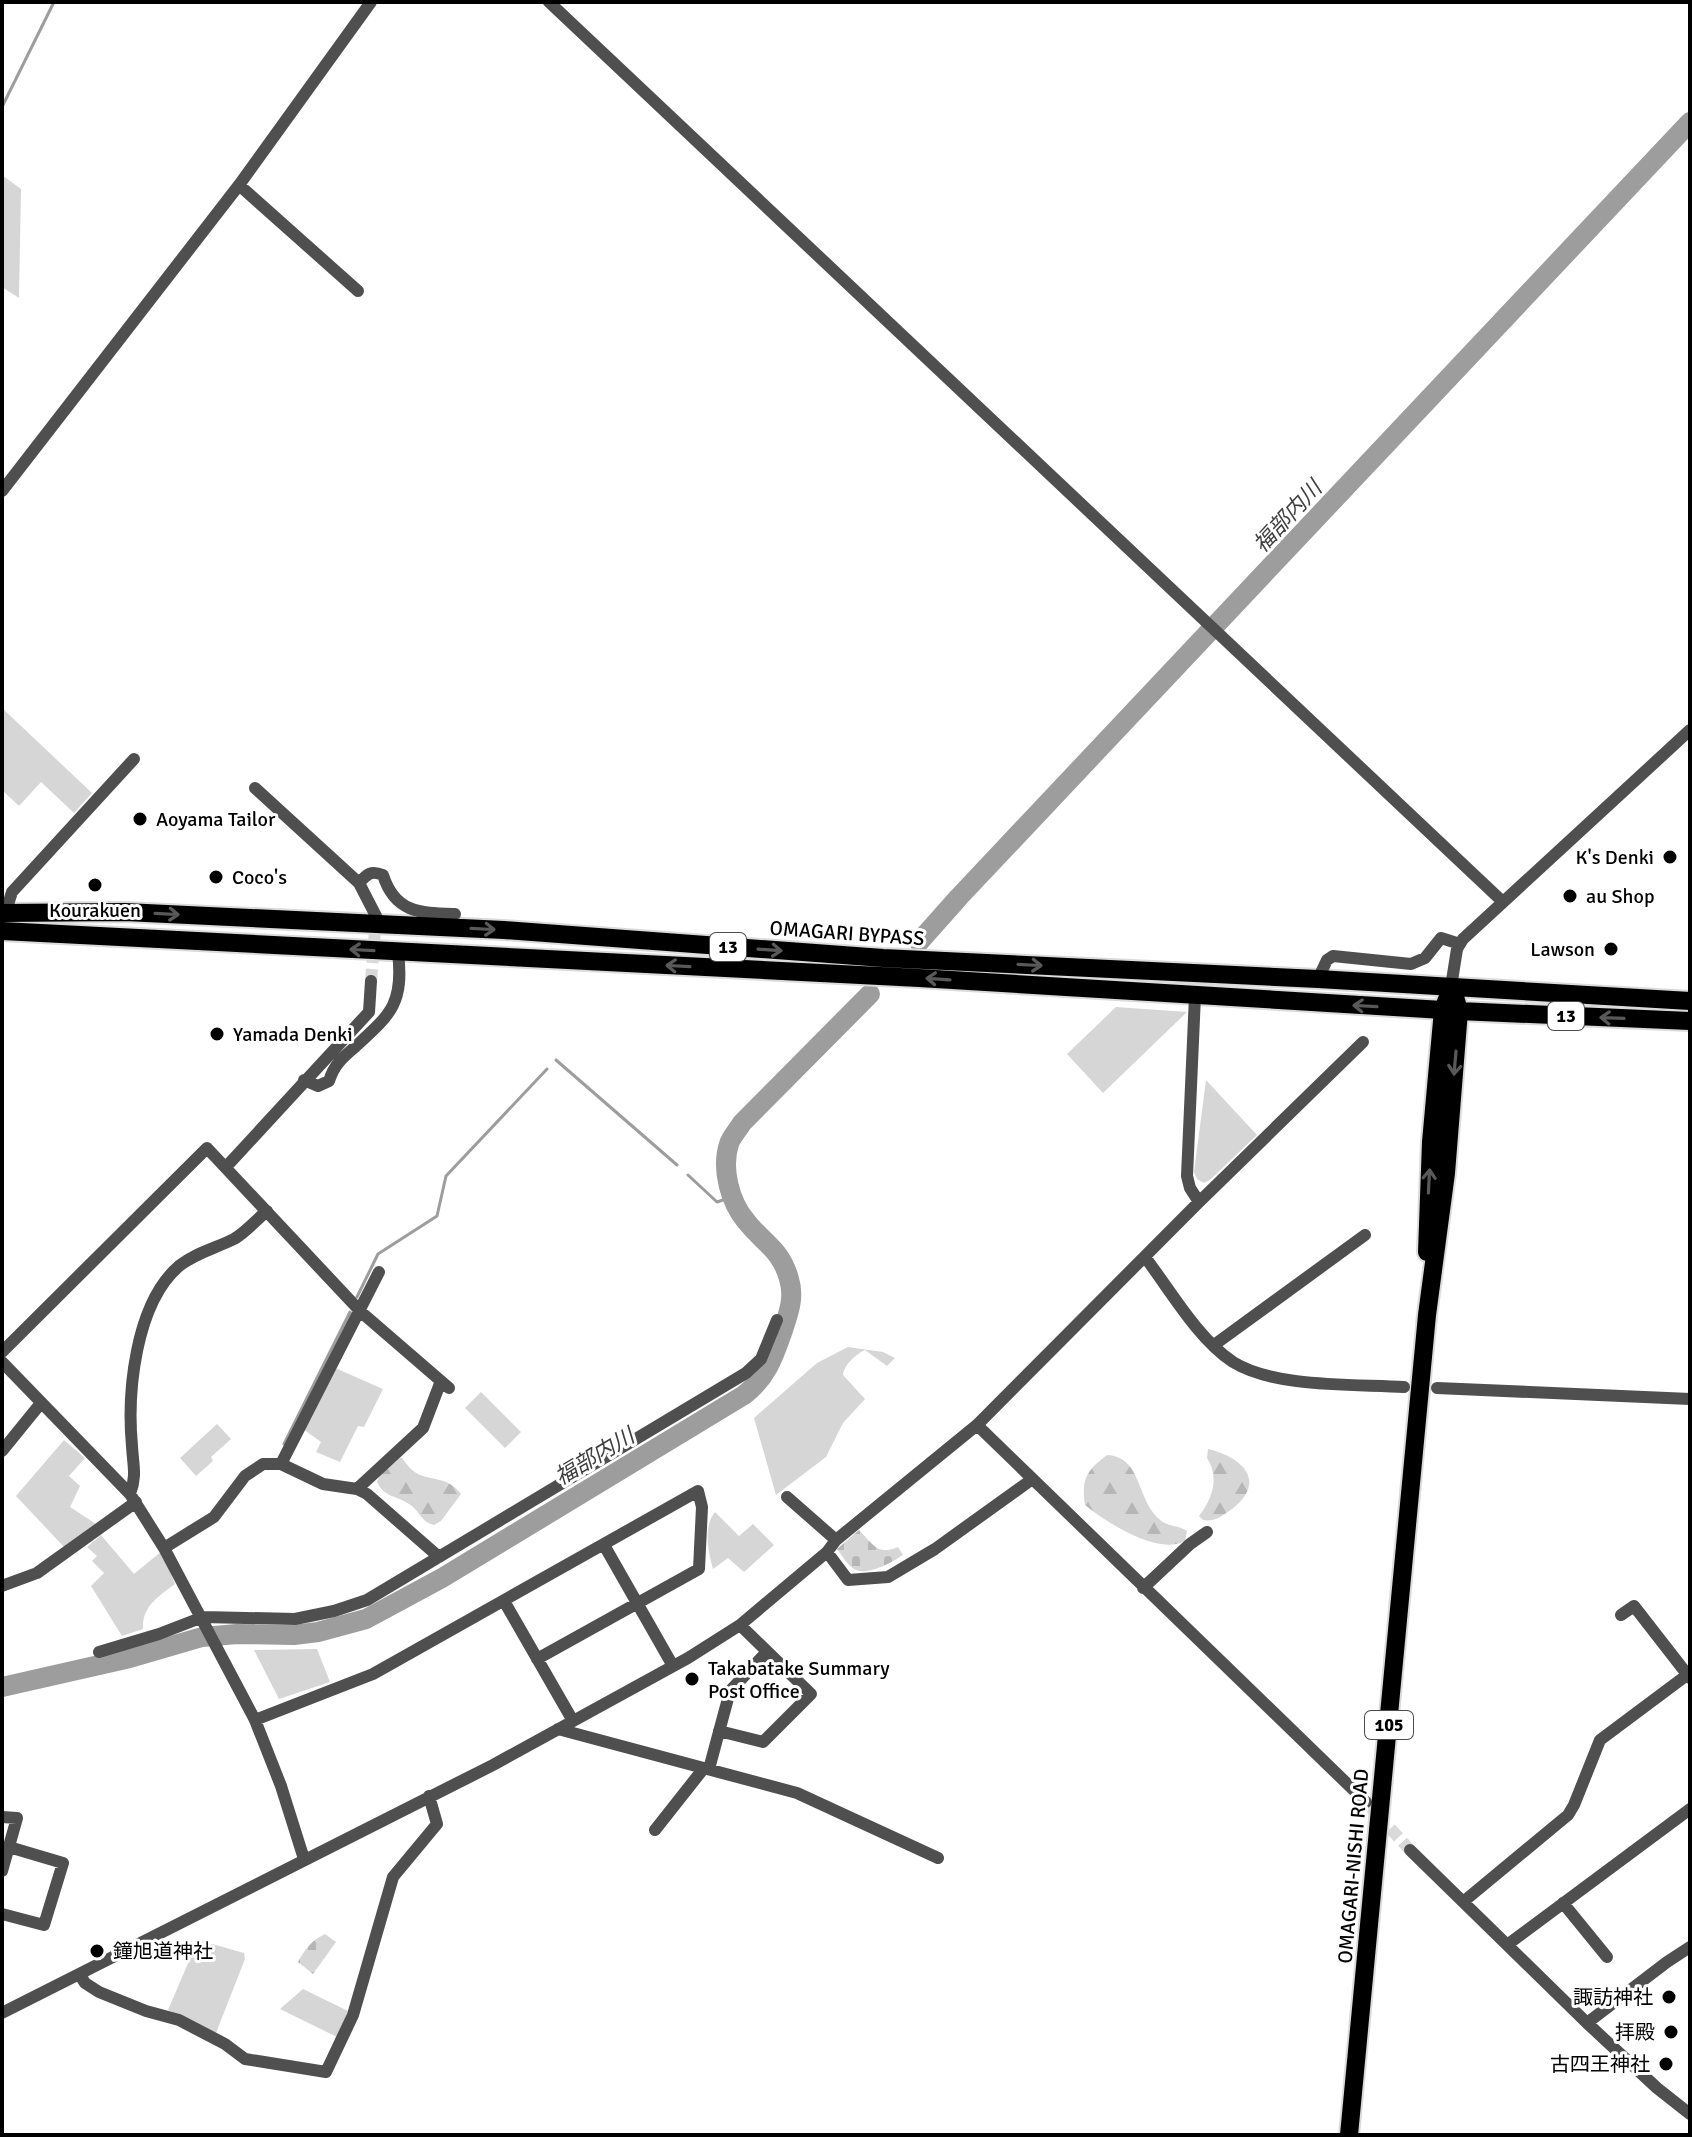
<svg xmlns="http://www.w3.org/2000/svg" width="1692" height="2137" font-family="Signika,'Noto Sans JP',sans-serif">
<defs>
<pattern id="forest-firs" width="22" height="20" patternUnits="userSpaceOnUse" patternTransform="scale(2)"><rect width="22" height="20" fill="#d6d6d6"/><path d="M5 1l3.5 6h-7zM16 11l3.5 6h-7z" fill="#b6b6b6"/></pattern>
<pattern id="cemetery-stones" width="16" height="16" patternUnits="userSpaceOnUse" patternTransform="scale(2)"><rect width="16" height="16" fill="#d6d6d6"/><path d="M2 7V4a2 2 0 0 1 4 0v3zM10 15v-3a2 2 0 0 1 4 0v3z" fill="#b6b6b6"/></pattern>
</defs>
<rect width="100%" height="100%" fill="#fff"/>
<path fill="#d6d6d6" d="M2 175 21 189 19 298 2 287Z
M2 708 92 793 74 813 41 782 19 806 2 790Z
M1116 1007 1187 1012 1103 1093 1067 1054Z
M1206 1080 1257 1135 1211 1179 1204 1183 1197 1179 1194 1172Z
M848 1347 883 1352 895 1358 887 1366 865 1350C856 1354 844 1365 843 1375L865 1399 843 1423 826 1457 776 1495 754 1418 817 1363Z
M335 1368 383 1389 364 1427 358 1426 340 1462 316 1452 321 1442 303 1429Z
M481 1392 521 1432 505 1448 465 1408Z
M217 1424 231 1439 211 1457 213 1461 196 1476 180 1458Z
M64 1440 85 1458 69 1476 80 1486 70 1507 96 1524 66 1549 16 1496Z
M715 1512 739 1536 753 1524 774 1545 744 1572 728 1558 713 1569C708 1551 703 1527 715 1512Z
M101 1535 134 1574 162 1551 175 1584C158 1597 142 1606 143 1629L122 1636 91 1586 104 1573 92 1561 97 1556 87 1547Z
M317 1649 330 1682 279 1699 254 1650Z
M198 1940 244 1953 245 1959 216 2033 168 2010Z
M303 1989 348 2011 337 2037 280 2009Z"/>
<path fill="url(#forest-firs)" d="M1208 1449C1242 1457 1268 1481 1232 1509 1222 1516 1215 1522 1203 1520L1199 1516C1212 1499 1220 1478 1207 1458Z
M1107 1455C1142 1457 1136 1498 1159 1519 1167 1527 1178 1525 1187 1531L1185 1541C1158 1556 1106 1522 1085 1505 1081 1479 1087 1470 1107 1455Z
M401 1457C407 1464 411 1471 420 1475 437 1481 449 1478 461 1494L441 1521 434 1525C421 1522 420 1511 409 1504 396 1495 385 1498 377 1482L380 1475Z"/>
<path fill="url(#cemetery-stones)" d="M859 1530C873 1544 877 1556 898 1547L903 1555C893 1562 866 1577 854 1569 848 1566 842 1555 837 1549Z
M325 1934 336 1942 313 1974 298 1962C305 1949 312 1940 325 1934Z"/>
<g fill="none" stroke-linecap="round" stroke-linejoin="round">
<path stroke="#9d9d9d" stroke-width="3" d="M2 107 54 2
M556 1060 677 1165
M688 1175 717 1202 732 1197
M357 1297 378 1254 437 1216 446 1176 547 1069
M284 1444 350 1312"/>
<path stroke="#9d9d9d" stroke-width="20" d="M919 942 959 897 1690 122
M2 1687 130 1658 202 1637 237 1634 294 1635 318 1632 366 1619 442 1578 744 1395C766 1378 773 1359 782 1333 788 1315 795 1298 789 1279 781 1249 763 1243 746 1221 730 1202 721 1169 729 1144 731 1137 738 1130 742 1123L870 994"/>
<path stroke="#d9d9d9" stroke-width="12" stroke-dasharray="12 6" stroke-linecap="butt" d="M371 981 376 917
M1366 1802 1410 1850"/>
<defs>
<path id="highway" d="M2 913 125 912 504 930 883 958 1318 979 1690 1001
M2 931 919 978 1459 1011 1690 1021
M1427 1252 1431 1142 1443 1010 1447 999
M1349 2135 1427 1315 1446 1173 1459 1011 1456 1000"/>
</defs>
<use href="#highway" stroke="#dbdbdb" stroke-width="22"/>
<path stroke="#4f4f4f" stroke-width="12" d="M549 2 1503 902
M239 185 358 291
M2 491 239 185 371 2
M255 788 359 883 376 916
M359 883C367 874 371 870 383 875 395 913 420 913 455 914
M5 914 12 892 134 759
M1318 979 1327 960 1333 956 1411 964 1425 958 1441 938 1460 944
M1451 987 1457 949 1463 939 1690 730
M1195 996 1187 1176 1190 1188 1199 1202
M304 1080 318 1086 329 1081C334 1065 342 1058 355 1047 391 1014 404 1004 398 952
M226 1167 369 1012 371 981
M1145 1257C1170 1290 1198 1339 1233 1362 1275 1388 1354 1384 1404 1387
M1214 1345 1365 1235
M2 1352 207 1148 361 1312 449 1388
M2 1362 130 1494 164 1548 255 1720 281 1786 304 1859
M1437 1388 1690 1399
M977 1425 1366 1802
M2 1451 41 1403
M281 1464 379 1272
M357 1489 423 1428 441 1381
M130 1494C137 1476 133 1465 132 1446 127 1393 135 1304 179 1266 195 1253 216 1248 234 1239 246 1232 256 1220 267 1211
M787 1497 836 1540
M604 1545 673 1666
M164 1548 214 1517 245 1476 263 1464H281L323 1484 357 1489 367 1494 439 1557
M827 1552 848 1580 888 1577 935 1549 1031 1480
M2 1586 37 1573 136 1502
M1143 1588 1190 1544 1207 1532
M504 1601 573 1721
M1621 1615 1634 1606 1690 1678
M99 1652 159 1634 203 1617 295 1619 334 1611 367 1600 746 1373 761 1359 777 1320
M255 1720 373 1674 698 1491 702 1507 699 1569 537 1659
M558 1729 797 1793 938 1858
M719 1731 763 1742 811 1694 740 1625
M709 1769 730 1691 766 1653
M2 1817 17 1818 2 1871
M655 1830 704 1768
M1410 1850 1587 2023 1657 2088 1690 2114
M1463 1902 1568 1815 1574 1805 1600 1740 1687 1675
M1563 1903 1607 1957
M2 1914 44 1925 63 1863 9 1847
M1507 1945 1690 1809
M80 1975 85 1983 99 1992 146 2011 179 2020 225 2044 245 2059 326 2072 353 2015 393 1877 437 1824 429 1796
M2 2013 493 1765 688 1658 740 1625 827 1552 836 1540 977 1425 1199 1202 1363 1042
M1587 2023 1667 1962 1690 1947"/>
<use href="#highway" stroke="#000" stroke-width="18"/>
</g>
<defs><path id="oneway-shaft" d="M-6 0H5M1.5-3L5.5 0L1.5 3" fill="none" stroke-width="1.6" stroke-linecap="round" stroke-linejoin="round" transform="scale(2)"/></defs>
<g stroke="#595959">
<use href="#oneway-shaft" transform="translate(167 914) rotate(3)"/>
<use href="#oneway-shaft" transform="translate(483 929) rotate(3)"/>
<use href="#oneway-shaft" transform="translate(362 950) rotate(-177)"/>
<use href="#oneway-shaft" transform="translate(770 950) rotate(4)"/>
<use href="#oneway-shaft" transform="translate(1030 965) rotate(3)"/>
<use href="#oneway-shaft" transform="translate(678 966) rotate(-177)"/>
<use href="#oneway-shaft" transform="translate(938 979) rotate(-176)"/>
<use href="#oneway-shaft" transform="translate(1365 1006) rotate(-177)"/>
<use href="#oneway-shaft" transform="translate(1612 1018) rotate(-178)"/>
<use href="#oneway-shaft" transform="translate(1455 1063) rotate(95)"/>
<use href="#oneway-shaft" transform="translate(1429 1181) rotate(-87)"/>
</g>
<g fill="#000" stroke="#fff" stroke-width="3">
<circle cx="140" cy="819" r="8"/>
<circle cx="1670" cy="857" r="8"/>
<circle cx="216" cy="877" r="8"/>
<circle cx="95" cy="885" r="8"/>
<circle cx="1570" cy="896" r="8"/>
<circle cx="1611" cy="949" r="8"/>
<circle cx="217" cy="1034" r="8"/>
<circle cx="692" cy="1679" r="8"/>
<circle cx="97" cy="1951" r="8"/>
<circle cx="1669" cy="1997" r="8"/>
<circle cx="1671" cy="2032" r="8"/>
<circle cx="1666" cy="2064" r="8"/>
</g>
<g text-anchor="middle" stroke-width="6" stroke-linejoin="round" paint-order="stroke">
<g fill="#fff" stroke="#4c4c4c" stroke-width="2">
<rect x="710" y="933" width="36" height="28" rx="6"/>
<rect x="1548" y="1002" width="36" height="28" rx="6"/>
<rect x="1365" y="1711" width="48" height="28" rx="6"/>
</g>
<g font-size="18" font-weight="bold" fill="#000">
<text x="728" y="953">13</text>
<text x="1566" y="1022">13</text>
<text x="1389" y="1731">105</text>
</g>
<g font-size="20" fill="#000" stroke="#fff" text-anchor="start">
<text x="156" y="826">Aoyama Tailor</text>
<text x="1654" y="864" text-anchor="end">K's Denki</text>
<text x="232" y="884">Coco's</text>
<text x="1586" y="903">au Shop</text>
<text x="95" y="917" text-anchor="middle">Kourakuen</text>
<text x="1595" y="956" text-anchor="end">Lawson</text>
<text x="233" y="1041">Yamada Denki</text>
<text x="708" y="1675">Takabatake Summary<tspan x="708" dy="23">Post Office</tspan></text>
<text x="113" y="1958">鐘旭道神社</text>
<text x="1653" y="2004" text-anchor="end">諏訪神社</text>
<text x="1655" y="2039" text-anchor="end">拝殿</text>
<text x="1650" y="2071" text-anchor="end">古四王神社</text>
</g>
<g font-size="20" fill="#000" stroke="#fff">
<text transform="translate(847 933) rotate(4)" y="7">OMAGARI BYPASS</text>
<text transform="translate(1353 1866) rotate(-85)" y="7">OMAGARI-NISHI ROAD</text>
</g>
<g font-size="22" font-style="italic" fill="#3e3e3e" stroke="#fff">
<text transform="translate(1287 516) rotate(-47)" y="8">福部内川</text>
<text transform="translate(594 1456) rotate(-31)" y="8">福部内川</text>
</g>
</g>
<rect width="1692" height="2137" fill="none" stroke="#000000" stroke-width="8"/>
</svg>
